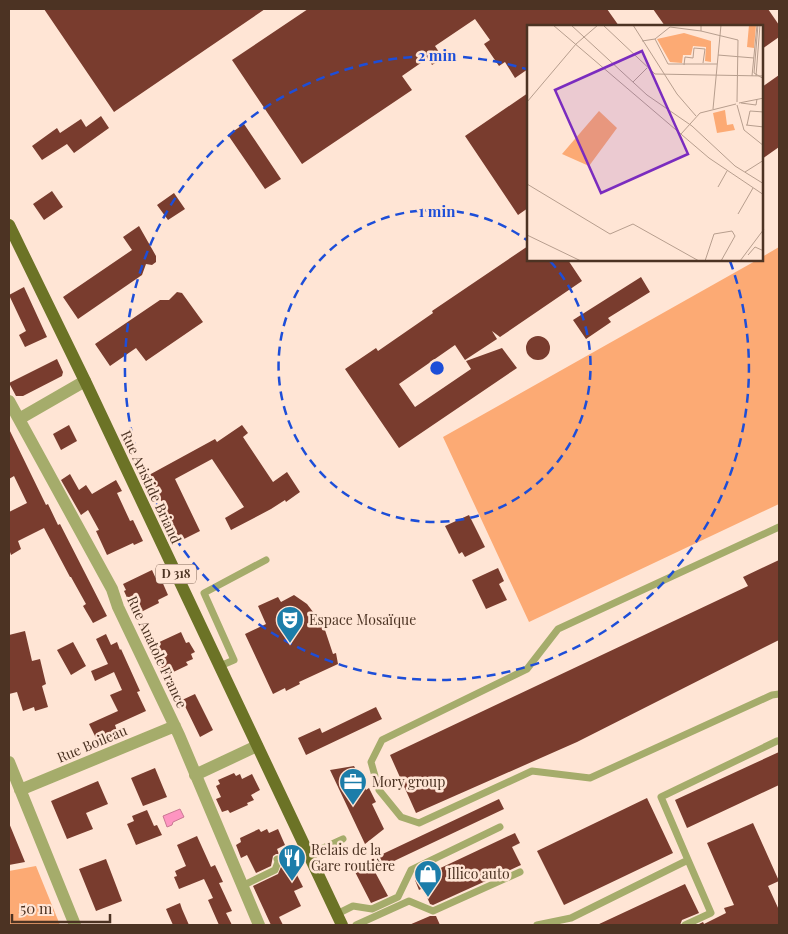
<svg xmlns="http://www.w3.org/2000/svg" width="788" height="934" font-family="'Playfair Display',serif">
<rect width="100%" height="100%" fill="#ffe5d5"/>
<path fill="#fcaa74" d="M779 247V504L529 622 443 437 757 260H762V257Z
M36 866 60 925H9V871Z"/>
<path fill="#fe95c1" stroke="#c97892" d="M180 809 184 817 173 822 172 825 167 827 163 816Z"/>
<path fill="#793c2e" d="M44 9H265L114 112Z
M308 9H607L619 26H528V69L515 78 505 62 499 66 484 44 490 40 475 19 435 46 443 58 432 65 428 58 402 76 412 90 302 164 232 60Z
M653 9H768L779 25V37L762 49V26H665Z
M779 75V147L762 159V87Z
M528 93V208L518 215 465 136Z
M101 116 109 128 74 153 67 144 42 160 32 146 57 128 60 133 81 119 86 127Z
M244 124 281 179 265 189 228 135Z
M52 191 63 207 44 220 33 204Z
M174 193 185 209 168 220 157 205Z
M139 226 156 256V262L152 265 146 264 142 275 78 319 63 297 132 250 123 237Z
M528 246V260H568L582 281 500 337 492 331 497 339 465 360 455 345 399 384 415 407 471 369 466 361 502 348 517 368 399 448 345 369 376 348 378 351 433 313 432 311Z
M641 277 650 292 608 318 611 322 586 339 573 320Z
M24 287 47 337 25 347 19 335 26 331 9 295Z
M177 292 182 293 203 322 146 361 136 348 110 366 95 344 160 300H169Z
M526 348a12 12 0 1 1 24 0a12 12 0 1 1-24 0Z
M57 359 63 372 62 376 23 396H16L9 383Z
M69 425 77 441 61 450 53 434Z
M242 425 248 433 243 437 273 482 287 472 300 492 286 502 285 500 271 509 231 530 225 518 244 507 212 459 175 479 200 531 180 541 149 475 215 439 217 442Z
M9 429 46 505 48 504 58 525 60 524 107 616 93 623 83 606 86 604 71 577H70L44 528 18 541 21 549 11 555 9 549V512L27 503 14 476 9 479Z
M70 474 79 490 86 485 92 494 116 480 122 491 117 493 130 521 133 520 143 541 134 545 133 543 107 555 96 531 99 530 88 510 81 515 61 480Z
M469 515 485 547 465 557 462 552 459 554 445 526Z
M779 560V640L577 742 416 813 390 755 748 586 743 577Z
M498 568 504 581 499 584 507 600 486 609 472 580Z
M152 570 157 581 161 579 168 595 158 600 159 603 135 615 124 591 126 590 123 584Z
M294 595 307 604 320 621 325 630 333 654 336 653 338 664 299 682 300 684 286 691 285 688 273 694 245 634 266 624 258 606 278 597 281 602Z
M25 631 32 661 40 659 46 684 42 686 48 707 35 711 34 707 23 711 17 692 9 694V635Z
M181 632 186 643 189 642 195 652 191 654 193 659 186 662 188 665 163 677 152 653 154 652 153 649 157 647 155 644Z
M106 634 111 645 117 642 120 650 121 649 140 691 137 692 146 711 115 725 117 731 97 740 89 724 118 711 110 695 122 690 114 672 95 681 91 671 108 664 96 639Z
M73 642 86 666 71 675 57 650Z
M195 694 213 730 200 737 182 700Z
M376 707 382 719 306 755 298 738 320 728 322 733Z
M779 752V785L687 828 675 800Z
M354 766 366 790 369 788 376 802 372 804 384 829 365 844 330 770Z
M155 768 167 797 143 806 131 778Z
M234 773 236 776 240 774 242 779 252 774 260 790 251 795 254 800 247 803 248 805 230 813 228 810 222 812 216 799 221 797 216 786 220 784 218 780Z
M98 781 108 804 86 813 93 829 67 839 51 801Z
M647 798 673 853 564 905 537 851Z
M499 799 504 809 394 861 375 872 388 896 371 903 353 868Z
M147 810 154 826 157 825 162 835 136 845 127 824 134 821 132 816Z
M9 823 25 862 9 865Z
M753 823 779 881 768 886 779 910V925H697L703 922 704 924 726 913 724 908 734 905 707 843Z
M259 829 261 832 267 829 269 833 278 829 285 845 277 849 279 854H276L273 856 271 866 256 873 247 855 241 858 236 845 241 842 240 838Z
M515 833 520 843 512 847 521 865 433 905 430 904 423 888 419 890 415 880Z
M197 836 211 867 215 865 223 882 219 883 232 911 226 913 232 925H219L208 900 213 898 204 879 179 889 174 877 177 876 175 871 186 866 177 845Z
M106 859 122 901 96 911 79 869Z
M283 862 286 868 292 865 303 887 294 891 301 906 279 917 283 925H271L253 886 278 874Z
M685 884 699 913 682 920 680 925H597Z
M180 903 182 909 189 925H173L169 916 166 909Z
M430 916H436L440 925H409Z"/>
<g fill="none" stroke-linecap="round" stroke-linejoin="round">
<path stroke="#a5ac6b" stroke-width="7" d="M779 527 558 629 527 669 382 740 371 762 379 790 401 817 419 823 532 771 590 778 772 695 779 694
M220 666 234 660 204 593 266 560
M308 855 343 839
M242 886 275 870 278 862 277 859
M337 914 353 906 372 909 398 897 411 870 500 827
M356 925 409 901 433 911 520 872
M537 925 571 918 688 860 661 797 777 741
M685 925 711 913 688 860"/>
<path stroke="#a5ac6b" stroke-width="12" d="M9 401 112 589 118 607 179 735 259 925
M19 419 85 381
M9 762 75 925
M195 775 257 746
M20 790 175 726"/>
<path stroke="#6c7326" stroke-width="12" d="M9 225 85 381 342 925"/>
</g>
<g fill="none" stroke="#1d4ed8" stroke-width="2.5" stroke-dasharray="9 6">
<path d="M550 261A156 156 0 1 1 528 241"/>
<path d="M730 261A312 312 0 1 1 526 69"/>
</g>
<defs>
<symbol id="theatre-pin" viewBox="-11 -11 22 30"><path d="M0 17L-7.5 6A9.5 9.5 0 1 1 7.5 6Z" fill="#1c7da9" stroke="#ffe5d5"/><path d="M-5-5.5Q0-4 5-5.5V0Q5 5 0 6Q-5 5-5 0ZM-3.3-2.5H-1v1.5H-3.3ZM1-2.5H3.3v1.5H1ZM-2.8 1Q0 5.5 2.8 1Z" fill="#fff"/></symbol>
<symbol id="office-pin" viewBox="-11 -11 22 30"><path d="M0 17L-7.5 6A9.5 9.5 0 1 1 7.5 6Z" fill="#1c7da9" stroke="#ffe5d5"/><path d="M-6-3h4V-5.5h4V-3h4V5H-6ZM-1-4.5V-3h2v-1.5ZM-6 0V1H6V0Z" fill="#fff"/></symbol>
<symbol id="restaurant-pin" viewBox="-11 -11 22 30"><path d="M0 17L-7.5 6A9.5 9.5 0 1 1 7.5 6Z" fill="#1c7da9" stroke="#ffe5d5"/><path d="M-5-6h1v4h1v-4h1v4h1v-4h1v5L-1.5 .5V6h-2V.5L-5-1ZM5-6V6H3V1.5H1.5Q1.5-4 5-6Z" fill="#fff"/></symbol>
<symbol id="shop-pin" viewBox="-11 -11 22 30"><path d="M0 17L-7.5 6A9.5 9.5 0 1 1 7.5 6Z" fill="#1c7da9" stroke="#ffe5d5"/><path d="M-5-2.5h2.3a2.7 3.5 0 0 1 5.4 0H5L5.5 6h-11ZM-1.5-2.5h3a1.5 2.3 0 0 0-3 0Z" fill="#fff"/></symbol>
</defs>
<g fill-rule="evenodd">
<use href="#theatre-pin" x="274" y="604" width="32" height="43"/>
<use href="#office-pin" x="337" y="766" width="32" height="43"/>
<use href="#restaurant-pin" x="276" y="842" width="32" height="43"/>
<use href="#shop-pin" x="412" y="858" width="32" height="43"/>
</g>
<g text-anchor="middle" stroke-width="5" stroke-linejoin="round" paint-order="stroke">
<rect fill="#ffe5d5" stroke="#826858" stroke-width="1" x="156" y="564.5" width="40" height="19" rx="4"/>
<g font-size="12" font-weight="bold" fill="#4c3323">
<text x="176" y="578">D 318</text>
</g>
<g font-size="14" fill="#4c3323" stroke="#ffe5d5">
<text transform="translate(151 487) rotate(65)" y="5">Rue Aristide Briand</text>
<text transform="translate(157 652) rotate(65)" y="5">Rue Anatole France</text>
<text transform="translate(92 744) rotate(-23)" y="5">Rue Boileau</text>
</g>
<g font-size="14" fill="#4c3323" stroke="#ffe5d5" text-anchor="start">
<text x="309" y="625">Espace Mosaïque</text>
<text x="372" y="787">Mory group</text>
<text x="311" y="855">Relais de la<tspan x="311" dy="16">Gare routière</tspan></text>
<text x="447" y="879">Illico auto</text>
</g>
</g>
<g transform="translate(527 25)">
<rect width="236" height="236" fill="#ffe5d5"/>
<path d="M222 0H229L227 23 220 22ZM157 8 184 16V37L178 36 179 22 166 21 164 30H156L155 38 143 37 130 14ZM198 85 200 100 206 99 208 105 190 108 186 88ZM72 86 90 103 62 141 35 129Z" fill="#fcaa74"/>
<path fill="none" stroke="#b79e8e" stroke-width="1" d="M26 0 182 133 237 170M44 0 120 70 165 101 208 141 237 159M76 0 128 49 237 51M106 0 150 69 169 91M174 0V6L211 15 210 77M231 0 227 48 237 54M128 14 141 39H190M115 16 128 14 143 2 174 6M49 19 71 0M191 30 227 33M157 40 158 32 166 33 167 23 178 24 176 38M225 51 230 0M229 51 233 0M106 57 120 43M0 77 49 19M212 78 237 73M214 78 229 80 230 74M210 80 217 105 237 121M186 84 194 0M219 100 237 102M220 100 223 86 237 87M154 109 173 88 209 79M218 147 237 135M0 159 83 209 106 199 172 236M191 162 200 146M211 189 226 163M0 210 54 236M221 230 228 222 237 226M178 236 187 209 205 206 208 211 194 236M213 236 237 204"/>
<path fill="#7b2cbf" fill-opacity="0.15" stroke="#7b2cbf" stroke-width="2.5" d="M115 26 161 129 74 168 28 65Z"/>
<rect width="236" height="236" fill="none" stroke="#4c3323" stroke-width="2.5"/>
</g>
<circle cx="437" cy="368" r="8" fill="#1d4ed8" stroke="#ffe5d5" stroke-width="2.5"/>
<g font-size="15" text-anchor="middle" font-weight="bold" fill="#1d4ed8" stroke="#ffe5d5" stroke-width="5" stroke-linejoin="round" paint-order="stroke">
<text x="437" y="61">2 min</text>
<text x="437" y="217">1 min</text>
</g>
<rect width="788" height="934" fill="none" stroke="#4c3323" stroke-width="20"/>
<path d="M12 914v8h98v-8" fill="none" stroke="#4c3323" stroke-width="2.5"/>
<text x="20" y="914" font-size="15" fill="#4c3323" stroke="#ffe5d5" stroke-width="4" paint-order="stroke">50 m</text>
</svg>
